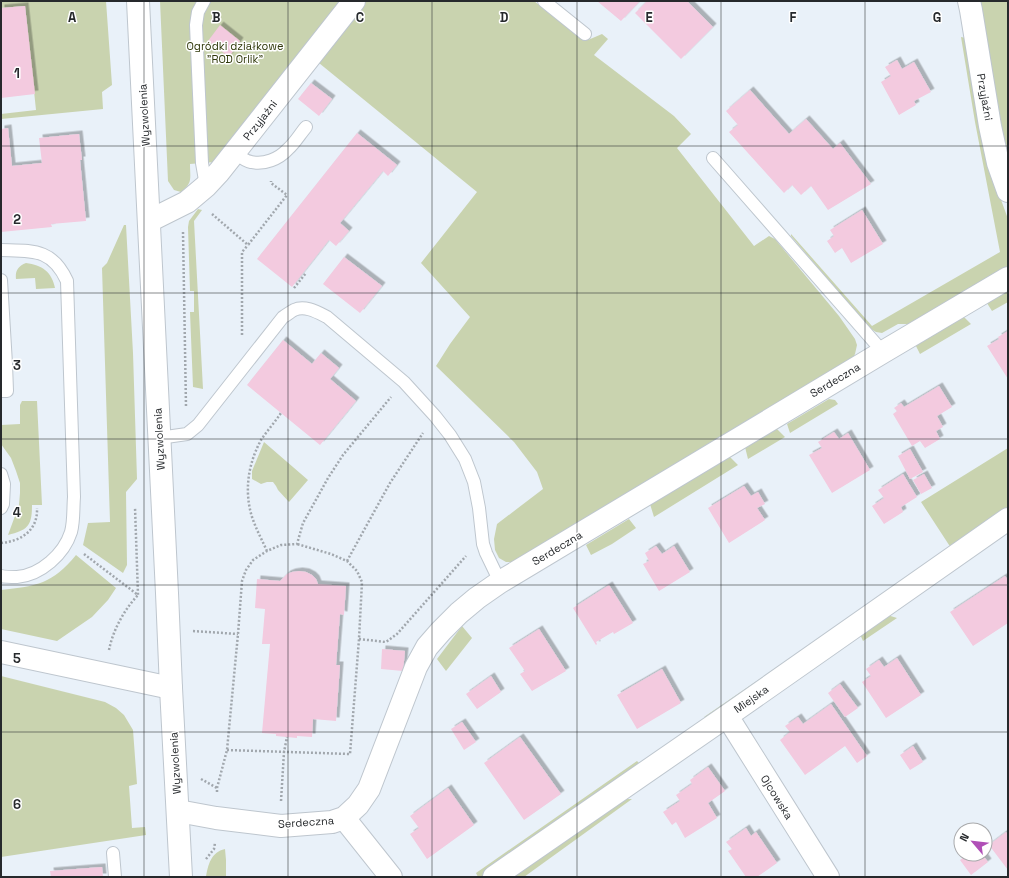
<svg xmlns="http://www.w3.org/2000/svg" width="1009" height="878" font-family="'Space Grotesk',sans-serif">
<defs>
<filter id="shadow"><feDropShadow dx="3.5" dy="-3.5" stdDeviation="0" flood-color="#0004"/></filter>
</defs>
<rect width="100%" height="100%" fill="#e9f1f9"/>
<path fill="#c9d3af" d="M1 1H106L112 85 102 92 103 109 1 119V114L36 110 25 6 1 8Z
M160 1H341L215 162 190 164C190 178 193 183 181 192L174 190 168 181Z
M365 1H534L581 38 588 40 602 34 608 39 594 55 674 116 691 134 677 148 754 246 769 236 775 239 839 316 855 339 857 345 855 354 850 363 513 562H506L499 558 495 550 494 539 497 524 543 489 537 472 514 442 436 366 450 344 470 317 421 263 477 192 319 63 254 145 253 143Z
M979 1H1008V157L1005 147 998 104Z
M961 37 966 38 996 186 1008 219V270L916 324H898L882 333 876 332 871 329 865 323 791 236V234L872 326 1000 252 975 122Z
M198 209 202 210 194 221 203 389 193 387 190 312H194V291H190L188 227 189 221Z
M124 225H126L133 353 137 479 126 492 127 565 123 573 83 545 88 523 110 522 102 268 107 263Z
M26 263C42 265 52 272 55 288L36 289 35 278 16 279C15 271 18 266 26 263Z
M1008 286V302L992 311 985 300Z
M962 315 971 324 920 354 915 344Z
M829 399 835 400 838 404 790 433 787 424Z
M22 401H37L42 505H32C32 526 28 530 8 535L19 505 20 493V483L16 471 11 458 1 444V425L20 424V405Z
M776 428 785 437 748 459 745 447Z
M264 442 308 480 289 502 278 490 276 486 273 482H267L261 484 252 479V471Z
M1008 448V514L710 719 704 717 951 548 921 502Z
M729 456 738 465 654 517 650 504Z
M629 519 636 528 612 544 591 555 586 545Z
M76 555 116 588 108 600 92 617 57 641 1 629V590C37 586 52 584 76 555Z
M884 614 897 618 863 641 859 632Z
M462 626 472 638 446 671 437 659Z
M1 676 105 702 116 708 124 715 133 730 137 784 129 786 132 828 145 827 146 835 1 857Z
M637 761 642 766 484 877H478L476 873Z
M621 799H632L524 877H508Z
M225 849 226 860V877H206C208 865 211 852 225 849Z"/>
<path fill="#f3cadf" filter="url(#shadow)" d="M597 1H640L621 21Z
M647 1H687L713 27 681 59 635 13Z
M25 6 35 94 1 98V8Z
M220 25 240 41 229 57 208 41Z
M897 60 902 69 914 62 931 92 914 101 916 105 899 115 881 82 891 76 885 67Z
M311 83 332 99 319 116 298 99Z
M750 90 789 134 806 119 833 149 840 143 871 184 828 210 811 186 801 195 792 185 784 193 729 132 738 125 726 111Z
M8 128 12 166 42 163 39 138 79 134 82 160H80L86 221 51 224 52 227 1 232V129Z
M357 133 397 165 388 176 383 171 340 223 349 231 336 246 329 240 292 287 257 259Z
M862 210 883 244 851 263 842 248 835 253 827 241 834 236 830 230Z
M344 257 382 286 360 313 323 284Z
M1008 331V379L987 346 999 339 998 337Z
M283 340 312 364 321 353 339 368 330 379 356 401 320 445 247 385Z
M939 386 952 407 937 416 943 427 936 431 940 439 925 448 920 441 912 446 893 414 897 411 894 408 901 403 904 407Z
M834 432 839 439 848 433 870 470 832 493 809 455 822 448 818 442Z
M910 449 923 472 910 479 898 456Z
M903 474 917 497 901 507 903 512 884 524 872 506 884 498 878 490Z
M924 474 932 488 921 494 913 480Z
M744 486 751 496 758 492 765 504 757 508 765 520 729 543 708 508Z
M656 546 662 554 674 546 690 572 659 591 643 564 649 561 645 553Z
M299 571 306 572 312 575 316 579 318 584 346 586 344 615 340 614 336 665H340L336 721 313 719 312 737 297 736V738L276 736V734L262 733 270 644H262L265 609 255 608 257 579 280 581 287 574 292 572Z
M1005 576 1008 580V623L973 646 950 612Z
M609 585 633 623 614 634 613 632 596 642 597 644 596 645 573 608Z
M539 629 566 671 532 691 520 674 525 671 509 648Z
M382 649 405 651 403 671 381 669Z
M897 658 921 695 886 718 862 682 871 676 866 669 879 660 884 667Z
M662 669 681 703 637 729 617 695Z
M491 676 501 692 477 709 466 694Z
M840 684 858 708 845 717 828 693Z
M831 704 867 756 857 763 845 746 805 775 780 740 790 732 785 726 798 717 803 724Z
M462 722 476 742 464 750 451 729Z
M520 737 561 794 524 820 484 763Z
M913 746 923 762 910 770 900 755Z
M708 767 725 791 708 803 717 818 685 838 676 822 672 825 663 812 680 801 676 795 692 784 690 780Z
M448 788 474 825 427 859 410 834 419 828 410 816Z
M746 828 751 836 756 832 777 863 757 877H746L728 851 732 849 726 842Z
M1006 832 1008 835V870L989 845Z
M968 854H982L988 862 971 875 960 860Z
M102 867 103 877H51L50 871Z"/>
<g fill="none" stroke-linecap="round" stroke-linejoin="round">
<defs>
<path id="lane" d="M204 1 198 12 196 25 202 163 206 186
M544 1 585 34
M234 152C239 156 245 161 251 162 264 165 279 159 288 149 295 143 300 134 306 127
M713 158 883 352
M1 250C32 251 52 248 67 281L74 497C73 509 74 521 71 532 64 554 41 575 17 577 12 577 6 577 1 576
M1 280 6 364 7 391H1
M159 438 187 434 198 425 283 317C287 315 290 312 294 310 305 305 317 312 327 317L404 382 435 416 450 435 465 459 474 482 479 508 483 544 486 553 500 582
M1 474 4 484 3 504 1 508
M113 853 115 877"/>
<path id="street" d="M969 1 971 10 990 126 998 163 1008 191
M149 221 187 202 206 186 219 172 354 1
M1 652 171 688
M727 716 828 877
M178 811 216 818 281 826 332 822 344 818 358 805 369 789 416 667 427 647 441 631 459 613 477 598 500 582 883 352 1008 278
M344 818 391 877
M494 877 727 716 1008 519"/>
<path id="secondary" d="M138 1 167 593 171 688 181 877"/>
</defs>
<use href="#lane" stroke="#bec6ce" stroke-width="14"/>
<use href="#street" stroke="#bec6ce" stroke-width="24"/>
<use href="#secondary" stroke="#bec6ce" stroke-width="24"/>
<path stroke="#a1a7ad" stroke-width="2.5" stroke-dasharray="2 2" stroke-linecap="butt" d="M212 214 248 245 287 195 271 183V181
M183 232 186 407
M294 288 306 273
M242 335V252L248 245
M1 543C22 541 38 530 37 508
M267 551C262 540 256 529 252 517 244 491 248 464 261 440 267 431 275 422 281 413
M84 554 138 595 135 507
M347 561 390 483 423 433
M193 631 238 634
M359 639 386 642 397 634 466 556
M109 650C113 630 124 610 138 595
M227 750 350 754 359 639 362 582 357 571 347 561 331 554 297 544
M201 779 217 788
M217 792V788L227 750 238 634 242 581 246 570 253 560 267 551 281 545 297 544 303 523 328 478 343 455 391 397
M281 801 284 752 287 737
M206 859 214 849 215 843"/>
<use href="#lane" stroke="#fff" stroke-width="12"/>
<use href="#street" stroke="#fff" stroke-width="22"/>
<use href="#secondary" stroke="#fff" stroke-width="22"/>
</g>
<path fill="none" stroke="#26292c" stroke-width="1" stroke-opacity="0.55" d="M144 1V877M288 1V877M432 1V877M577 1V877M721 1V877M865 1V877M1 146H1008M1 293H1008M1 439H1008M1 585H1008M1 732H1008"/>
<g text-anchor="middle" stroke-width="3" stroke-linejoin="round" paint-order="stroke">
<g font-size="11" fill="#2f380a" stroke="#fff">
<text x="235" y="50">Ogródki działkowe<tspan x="235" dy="13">"ROD Orlik"</tspan></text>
</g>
<g font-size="11" fill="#26292c" stroke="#fff">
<text transform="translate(985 97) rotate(80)" y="4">Przyjaźni</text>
<text transform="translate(144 115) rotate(-93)" y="4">Wyzwolenia</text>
<text transform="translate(260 120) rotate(-52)" y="4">Przyjaźni</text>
<text transform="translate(835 380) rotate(-31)" y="4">Serdeczna</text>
<text transform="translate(159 439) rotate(-93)" y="4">Wyzwolenia</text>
<text transform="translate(557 548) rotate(-31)" y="4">Serdeczna</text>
<text transform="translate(751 699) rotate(-35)" y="4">Miejska</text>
<text transform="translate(175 763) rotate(-93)" y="4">Wyzwolenia</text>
<text transform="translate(777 797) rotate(58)" y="4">Ojcowska</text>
<text transform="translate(306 822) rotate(-4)" y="4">Serdeczna</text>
</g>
</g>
<g font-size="13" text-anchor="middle" font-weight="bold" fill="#26292c" stroke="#fff" stroke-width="3" stroke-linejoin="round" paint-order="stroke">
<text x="72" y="22">A</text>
<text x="216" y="22">B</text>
<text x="360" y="22">C</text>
<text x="504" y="22">D</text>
<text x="649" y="22">E</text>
<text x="793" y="22">F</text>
<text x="937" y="22">G</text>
<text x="17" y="78">1</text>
<text x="17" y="224">2</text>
<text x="17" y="370">3</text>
<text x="17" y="517">4</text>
<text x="17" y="663">5</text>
<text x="17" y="809">6</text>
</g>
<rect width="1009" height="878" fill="none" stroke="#26292c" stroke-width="4"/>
<g transform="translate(973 842) rotate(298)"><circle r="19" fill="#ffffff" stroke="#a8a9ab"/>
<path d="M0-3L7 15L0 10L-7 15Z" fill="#b04fb7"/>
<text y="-6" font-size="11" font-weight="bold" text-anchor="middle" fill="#26292c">N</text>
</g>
</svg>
